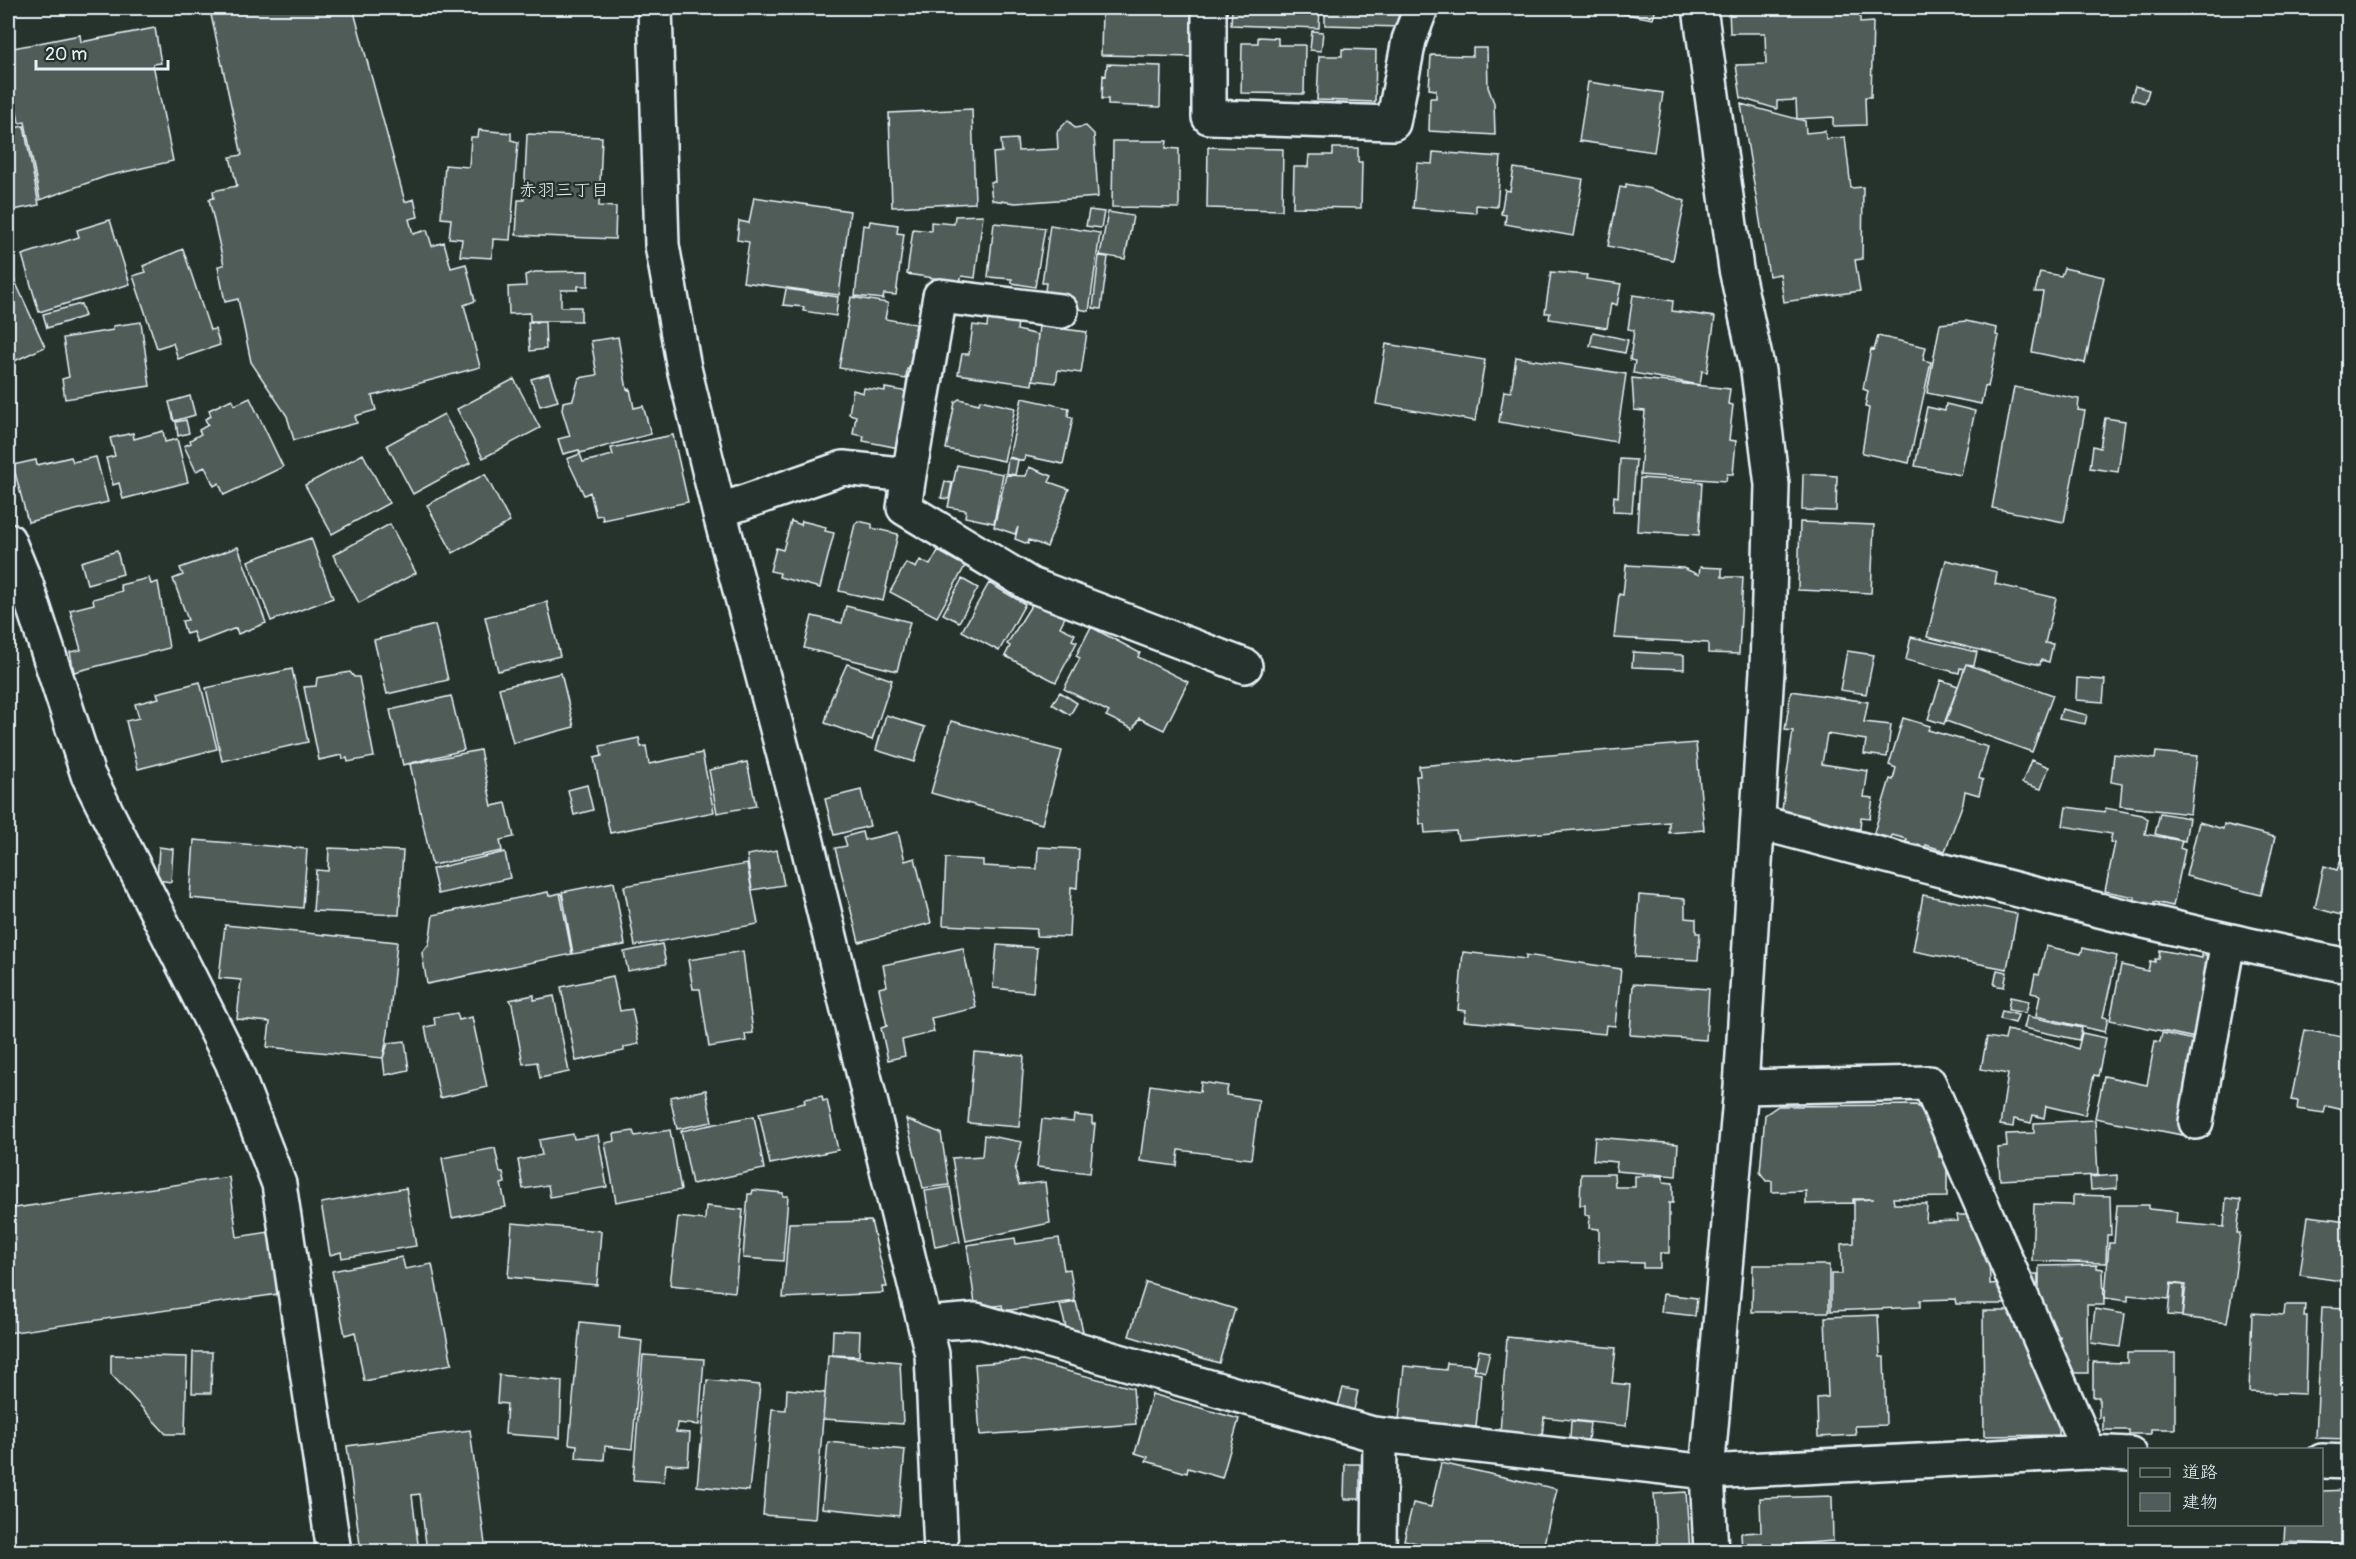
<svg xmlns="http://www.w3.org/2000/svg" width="2356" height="1559" font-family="Pangolin,'Klee One',sans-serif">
<rect width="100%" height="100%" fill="#26332d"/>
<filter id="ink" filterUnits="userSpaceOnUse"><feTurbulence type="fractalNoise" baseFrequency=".0167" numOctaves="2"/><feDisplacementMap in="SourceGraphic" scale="12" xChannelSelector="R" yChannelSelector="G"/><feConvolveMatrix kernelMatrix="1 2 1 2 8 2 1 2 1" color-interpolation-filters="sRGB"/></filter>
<g filter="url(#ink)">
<path fill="#505c59" stroke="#e8f1f8" stroke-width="1.5" d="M245 8H353L405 202 414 199 418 217 409 219 413 234 427 230 432 246 444 242 451 268 466 264 475 301 464 305 480 367 372 396 376 410 355 416 357 423 294 440 287 416 251 362 238 299 225 302 218 266 224 265 209 199 214 198 213 191 237 186 230 157 242 155 211 15Z
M1102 8H1195L1194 57 1101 55Z
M1232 8H1320L1319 28 1231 25Z
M1325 8H1401V27L1325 25Z
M1592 8H1656L1653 19Z
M1729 8H1860V23L1873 22 1871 97H1865L1866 125 1833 126V117L1797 119 1796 100 1777 101V109L1741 98 1736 65 1766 64 1765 33H1730Z
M155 28 161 63 153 64 173 161 107 176 40 200 25 122 19 123 8 63V49L80 35 81 42Z
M1312 31 1323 32 1321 51 1310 50Z
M1258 37 1278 38V45H1305L1304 94 1241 93 1242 43H1258Z
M1473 48H1487L1488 87 1494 103 1495 135 1429 131 1430 98H1436V90L1429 89 1431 55 1473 56Z
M1342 49 1376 50 1375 102 1317 100 1319 56H1342Z
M1107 64 1161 66 1160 107 1108 105V99H1102L1103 75 1106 76Z
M1588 82 1663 93 1654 152 1579 141Z
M2135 86 2149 90 2145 103 2131 99Z
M1741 104 1805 121 1806 133 1825 131 1826 139 1845 137 1851 188 1863 187 1862 259 1855 260 1860 291 1784 302 1780 274 1769 276Z
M972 109 975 203 892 207 889 113Z
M1068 120 1075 128 1086 126 1094 134 1098 197 1016 203 992 200 990 182H995L993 153 1002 152 1001 140 1017 139 1018 151 1058 149 1057 132Z
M24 126 39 205 8 211V129Z
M479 130 511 133V140L518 142 510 240 493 239 492 258 460 256 462 239 449 238 451 219 441 218 445 165 469 167 471 137H478Z
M527 134 602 137 599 206 616 207 615 239 516 235 518 200H524Z
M1113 141H1167L1166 148 1179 149V208L1112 207Z
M1208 147 1283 149 1282 210 1207 208Z
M1333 148H1358V162H1362L1361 208 1293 207 1294 167H1308L1309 155H1333Z
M1433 152 1501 157 1497 207 1476 205V213L1413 208 1417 163 1432 164Z
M1514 168 1583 179 1573 236 1505 224 1506 215 1501 214 1505 190 1510 191Z
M1626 184 1651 189 1685 201 1673 260 1608 246 1620 187 1626 188Z
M754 197 850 211 839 295 743 282 749 242 737 240 739 221 749 223Z
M1089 210 1104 212 1101 228 1086 226Z
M1108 212 1133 216 1125 259 1100 255Z
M983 215 975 278 962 276 960 282 907 274 913 229 931 231V222L954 224 955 216Z
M110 220 130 284 39 312 22 255 79 237 77 230Z
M870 221 898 225 897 233 904 234 896 295 884 294 883 299 855 296 863 225 869 226Z
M994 223 1045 228 1035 287 1012 283V279L988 277Z
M1050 225 1100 233 1089 311 1074 308 1075 298 1045 291 1046 283H1042Z
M183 249 210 330 215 329 220 345 178 359 173 343 157 348 133 276 146 272 143 266Z
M1099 256 1108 257 1101 309 1093 308Z
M9 268 45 347 8 364V269Z
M2064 268 2104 277 2085 363 2032 352 2043 292H2035L2040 272 2061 276Z
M588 271V286H578V290H561V307H581V321H530V313L509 314 508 287 526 286 525 275 535 272Z
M1551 272 1587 275 1586 279 1621 284 1617 305 1611 303 1607 328 1549 319 1550 313H1545Z
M786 289 838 297 836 316 803 311 804 307 783 305Z
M1633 295 1673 301 1672 311 1715 317 1707 372 1702 371 1700 385 1633 373 1635 361 1630 360 1634 330 1628 329Z
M851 297 888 303 885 319 916 324 911 352 915 353 913 370 907 369 906 379 839 368Z
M81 304 85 316 47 328 43 314Z
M988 318 1018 322 1017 330 1038 335 1032 385 958 374 962 354H969L973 325 987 327Z
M1966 321 1997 328 1996 335 1999 336 1988 387 1985 386 1981 404 1927 393 1940 324Z
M141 322 150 386 65 399 62 379 69 377 63 338 113 330V326Z
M528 322H545L546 349 530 351Z
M1039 326 1087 332 1081 373 1058 370 1056 383 1033 380Z
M1593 332 1628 340 1625 353 1590 346Z
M1878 336 1926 347 1923 360 1931 362 1909 463 1862 453 1869 408 1865 407 1868 391 1863 389 1871 349 1874 350Z
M618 337 627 390 630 389 634 408 643 406 651 434 580 453 579 450 563 454 558 439 570 436 562 410 563 402 573 400 579 378 597 375 591 341Z
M1386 344 1485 360 1475 421 1376 404Z
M1516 357 1626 374 1616 442 1499 422 1504 391 1511 392Z
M549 374 558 401 540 406 531 379Z
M1632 378 1730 389 1728 404 1733 405 1729 440 1736 441 1733 474H1727L1726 481 1640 475 1645 411 1634 410Z
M514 379 540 428 483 458 457 409Z
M2014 387 2079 399 2078 410 2085 411 2064 522 1992 508Z
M864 388 885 391V388L909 392 899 448 863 441 864 436 853 434 856 416 849 414 853 390 863 393Z
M190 396 195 415 174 421 169 402Z
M250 398 283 467 224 495 219 483 214 486 205 467 196 471 184 446 191 443 190 440 201 434 199 430 208 425 205 419 211 416 209 410 232 399 235 405Z
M1022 398 1069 408 1068 417 1073 418 1063 464 1025 456 1024 461 1009 457Z
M959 399 979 404 980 400 1015 408 1004 461 946 449 955 402Z
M1946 404 1975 411 1961 475 1915 466 1927 407 1945 411Z
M444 414 470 463 413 494 387 445Z
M2105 418 2125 421 2118 472 2090 468 2093 446 2100 448Z
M186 420 189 433 178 436 176 422Z
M163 431 165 442 177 439 188 482 123 499 119 483 113 485 106 458 115 456 110 438 133 433 134 439Z
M673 435 688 502 603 520 602 515 596 516 590 492 584 495 567 459 580 454 583 462 613 455 611 448Z
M363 454 389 503 332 534 305 485Z
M71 457 73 462 96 457 108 502 28 522 13 465 36 460 37 465Z
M1008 458 1018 460 1015 475 1006 473Z
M1620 459 1636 460 1632 512 1613 511 1614 496 1618 497Z
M957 465 1003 474 994 523 965 517 966 510 948 507Z
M1029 467 1052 476 1049 482 1069 489 1047 547 1029 540 1028 544 1015 539 1018 527 1015 534 994 527 1006 475 1026 476Z
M485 474 510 522 453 553 427 505Z
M1803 474 1837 476 1836 511 1802 510Z
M1640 478 1702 482 1699 535 1637 531Z
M945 482 952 483 949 499 941 498Z
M791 521 801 525 802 521 826 527 825 531 834 533 820 588 779 577 780 573 770 571 776 548 783 550Z
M858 521 872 524V528L898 534 883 601 839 591 855 524Z
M1800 522 1874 525 1871 593 1798 590Z
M390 524 416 573 359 603 333 555Z
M311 538 333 598 271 621 248 561Z
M238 547 266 623 238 634 236 628 197 643 193 632 186 634 182 621 188 620 173 579 183 575 180 568Z
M117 551 123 574 87 584 81 562Z
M938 551 965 566 937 617 890 592 906 563 916 568 920 560 930 565Z
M1946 560 1997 572 1995 584 2056 598 2045 643 2053 644 2049 662 2041 660 2040 665 1927 637Z
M1626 565 1683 568 1699 575 1700 567 1722 568V577H1743L1739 654 1708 653V643L1614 638 1619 594 1623 595Z
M149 578 151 584 158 582 169 648 74 672 70 652 81 650 70 610 94 604 93 599 122 591 120 585Z
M962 579 978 588 959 622 943 614Z
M989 583 1025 604 999 651 962 631Z
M547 602 560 656 498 671 485 617Z
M1032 604 1066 615 1060 627 1075 634 1072 640 1077 642 1056 682 1005 656 1010 646 1007 644Z
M846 606 910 622 897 671 804 648 812 616 842 623Z
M435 625 448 680 387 694 374 640Z
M1091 627 1140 653 1138 657 1188 682 1164 730 1139 718 1133 729 1106 716 1109 712 1064 689 1080 658 1076 656Z
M1911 637 1977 652 1974 665 1966 664 1964 669 1960 668 1959 673 1906 660Z
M1847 651 1874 655 1866 694 1840 690Z
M1633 652 1684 655V669L1632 667Z
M847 664 892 680 872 740 825 723 831 699Z
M1966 664 2053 695 2032 752 1946 721Z
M292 669 308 742 222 761 206 688Z
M350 672 354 677H359L374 757 348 762 347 758 343 759 342 755 319 760 304 687 316 686 317 678Z
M561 673 574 727 513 743 499 688Z
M2077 678 2105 680 2103 702 2076 700Z
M1941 680 1958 686 1944 724 1928 719Z
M200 682 217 749 138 769 126 721 139 718 135 704 159 698 157 693Z
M1791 691 1868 702 1864 722 1891 725 1887 757 1864 754 1866 740 1827 734 1822 764 1868 771 1864 797 1873 798 1870 818 1861 817 1860 829 1781 817 1793 731 1785 730Z
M1060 692 1077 703 1070 715 1052 704Z
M451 696 464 750 403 765 390 710Z
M2062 709 2087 715 2085 724 2059 719Z
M886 715 925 727 914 762 876 750Z
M1903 718 1930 726 1928 730 1988 747 1979 778 1983 780 1979 795 1965 791 1963 803 1945 851 1926 845 1924 850 1905 843 1907 839 1892 835 1889 845 1872 839 1890 779 1893 780 1896 768 1889 765Z
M951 721 1062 751 1042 824 931 793Z
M639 738 641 747 646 746 649 764 702 753 714 812 610 833 594 758 602 756 600 746Z
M1696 743 1704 830 1669 833V822L1458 840 1456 831 1425 833 1424 824H1420L1416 776H1420L1419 766Z
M480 750 492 806 506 803 514 837 500 840 502 851 432 865 410 764Z
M2156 752 2197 756 2190 814 2120 806 2122 784 2111 782 2114 754 2155 759Z
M2031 760 2049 767 2041 789 2022 783Z
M747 762 756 806 717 813 709 770Z
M587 785 593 810 574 815 568 790Z
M861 790 870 826 834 835 825 799Z
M2066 807 2105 812 2106 808 2142 815 2148 819 2145 834 2182 841 2180 848 2185 850 2173 906 2154 902 2153 907 2134 903 2135 897 2105 891 2115 843 2110 842 2112 834 2063 826Z
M2160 813 2189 818 2185 841 2155 834Z
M2199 822 2223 829 2224 824 2275 837 2261 895 2186 876Z
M862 832 864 840 898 832 905 861 915 858 931 923 859 942 835 848 847 846 844 837Z
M194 840 307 849 303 908 190 898Z
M159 847 173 849 171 882 157 880Z
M1038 847 1079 849 1077 888 1071 887 1069 937 1036 936 1037 929 943 925 946 858 983 860V866L1037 869Z
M329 848 403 851 399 915 313 911 316 870 328 871Z
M2346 848H2348V917L2315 908 2324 866 2337 870Z
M777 850 784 885 752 890 747 855Z
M505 852 510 878 438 894 432 869Z
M747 864 758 924 635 946 624 886Z
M614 882 625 945 573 954 562 892Z
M548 892 549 896 560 893 572 954 427 984 422 953 429 944 433 915Z
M1639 895 1685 899V918L1696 919V933H1700L1698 960 1635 957Z
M1923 895 2017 914 2007 969 1913 951Z
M225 925 397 942 388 1033 383 1058 267 1047 270 1022 237 1019 241 980 219 978Z
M662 944 666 964 628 971 624 952Z
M997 945 1037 948 1033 992 993 988Z
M2046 946 2081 954 2083 948 2117 956 2103 1017 2108 1018 2105 1032 2036 1016 2040 995 2031 993 2035 974 2039 975Z
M963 948 976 1008 931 1018 934 1032 902 1040 905 1056 888 1060 881 1028 887 1026 879 988 887 986 883 965Z
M2160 950 2202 958V955L2217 959 2195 1038 2110 1020 2121 965 2148 971 2150 961 2155 962V959H2159Z
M743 951 753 1033 745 1034 746 1041 709 1047 700 989H693L688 960Z
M1463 952 1526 959V955L1621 969 1615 1026 1606 1025 1605 1034 1464 1021 1466 1011 1458 1010Z
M1997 970 2007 972 2004 987 1994 985Z
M613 976 620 1011 632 1009 639 1044 624 1047V1051L576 1061 561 987Z
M1633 984 1709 989 1706 1040 1630 1035Z
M534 995V1000L554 996 569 1072 540 1078 537 1062 523 1064 512 1004 509 1000Z
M2010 997 2029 1001 2026 1013 2008 1010Z
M2002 1011 2018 1015 2015 1023 2000 1019Z
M457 1013 459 1020 472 1017 487 1087 440 1098 425 1027 435 1025 434 1017Z
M2027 1016 2082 1028 2079 1040 2024 1028Z
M2007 1030 2060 1042 2078 1049 2082 1033 2106 1038 2098 1076 2094 1075 2085 1115 2046 1106 2044 1118 2033 1115 2031 1123 2014 1119 2013 1127 2000 1125 2008 1074 1981 1069 1987 1037 2005 1040Z
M2305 1030 2348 1038V1111L2326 1106 2324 1113 2297 1109 2298 1101 2291 1100Z
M2162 1033 2194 1040 2192 1049H2196L2182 1135 2095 1118 2104 1076 2147 1085 2155 1041 2160 1042Z
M405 1041 409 1070 385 1075 383 1058 388 1043Z
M974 1052 1024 1056 1019 1127 968 1123Z
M1201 1082 1228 1086 1226 1095 1259 1100 1251 1159 1179 1150 1177 1166 1140 1161 1150 1085 1200 1092Z
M706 1090 712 1122 677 1129 670 1097Z
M822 1096 823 1101 827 1100 838 1150 770 1164 759 1113 805 1103 804 1099Z
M1916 1105 1939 1125V1157H1947V1197L1893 1198 1894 1204H1927L1926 1222 1958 1221 1957 1215H1978L1989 1250 1990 1284 2007 1283 2008 1304H1956L1955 1299 1920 1300V1307L1831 1311V1274H1842L1841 1244 1854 1243V1200L1874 1199H1853V1203L1806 1204V1191L1772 1192V1181H1766L1760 1172 1765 1115 1778 1106Z
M1074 1115 1092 1117V1124H1095L1090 1173 1037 1167 1042 1119 1073 1122Z
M754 1116 764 1169 692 1184 681 1131Z
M906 1119 941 1133 949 1185 923 1188Z
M2095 1120 2098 1175 2000 1180 1998 1148 2007 1147 2006 1134 2034 1133V1123Z
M670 1130 681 1190 616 1202 605 1143 615 1141 614 1134 633 1131 635 1136Z
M573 1134 574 1139 598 1135 607 1187 550 1197 548 1185 523 1189 518 1160 542 1155 539 1140Z
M984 1135 1022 1142 1015 1170 1019 1185 1045 1182 1050 1223 966 1241 952 1158 982 1156Z
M1595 1137 1678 1144 1676 1176 1616 1171 1617 1162 1593 1160Z
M495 1148 500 1172H503L505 1183 501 1184 506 1207 452 1218 442 1158Z
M1581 1174H1614L1615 1187H1635V1176H1663V1182L1673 1183V1203H1669V1253H1660V1268H1643V1263L1599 1262V1229L1589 1228 1590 1216 1585 1215V1205H1580Z
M2117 1175V1188L2091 1190 2090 1177Z
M229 1177 237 1237 269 1232 278 1294 8 1333V1209Z
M950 1187 960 1242 935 1247 925 1191Z
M406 1188 416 1246 342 1258 341 1252 330 1255 321 1203Z
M753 1190 783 1193V1196H788L783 1261 743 1258 748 1194H752Z
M2073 1195 2110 1196 2111 1235H2107L2106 1263 2032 1261 2034 1204 2073 1205Z
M2226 1198 2241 1200 2237 1233H2240L2234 1283 2227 1323 2182 1317 2186 1285 2171 1283 2169 1299 2128 1295V1301L2105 1298 2109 1243H2114L2117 1205H2149V1209L2177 1212 2176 1223 2224 1227Z
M706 1206 743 1210 735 1292 670 1285 678 1217 705 1220Z
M2308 1216 2348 1221V1282L2300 1275Z
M871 1221 887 1287H882L883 1293 783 1298 789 1223Z
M512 1223 601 1231 597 1285 508 1277Z
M1015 1238 1016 1244 1059 1238 1064 1270 1070 1269 1075 1301 1003 1311 1002 1305 981 1308 975 1304 967 1245Z
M402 1257 405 1269 432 1264 452 1364 364 1381 355 1332 345 1335 332 1271Z
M1753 1265H1829V1312H1752Z
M2097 1265V1268L2103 1269 2104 1305H2087L2088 1373H2060V1336H2050L2039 1303V1266Z
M2031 1274H2038V1285H2032Z
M1146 1282 1235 1309 1219 1363 1129 1336Z
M2171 1284 2184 1285 2182 1316 2168 1315Z
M1663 1294 1697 1298 1695 1316 1661 1312Z
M1076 1302 1083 1331 1068 1335 1060 1305Z
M2285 1305H2305L2304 1316H2307L2305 1394 2249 1392 2252 1313 2284 1315Z
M2322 1307 2348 1308V1439L2316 1438Z
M2095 1309 2125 1314 2120 1347 2091 1343Z
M1983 1311H2013L2059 1409 2058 1435 1984 1436Z
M1878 1315 1880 1357H1884L1886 1425 1855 1426 1856 1435 1818 1437 1817 1398 1828 1397 1825 1317Z
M580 1322 620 1326 619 1338 642 1341 632 1449 605 1446 604 1460 576 1458 577 1445 569 1444Z
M833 1330 860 1331 859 1356 832 1355Z
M1507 1337 1616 1348 1612 1383 1630 1385 1626 1426 1544 1417 1542 1437 1500 1433Z
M1479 1350 1490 1352 1485 1372 1475 1369Z
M193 1352H212L211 1393H192Z
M2127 1353H2175V1429H2151V1434H2129V1430H2103V1417L2099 1418V1397H2093V1362L2127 1363Z
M111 1355 187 1357 185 1434H166L111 1374Z
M643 1355 704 1359 699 1425 677 1423 676 1432 690 1433 688 1465 666 1464 664 1482 633 1480Z
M828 1355 900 1362 903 1424 823 1419Z
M1024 1360 1133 1388 1136 1424 980 1435 975 1364Z
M1447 1363 1475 1365 1474 1373 1481 1374 1476 1427 1399 1420 1404 1366 1446 1370Z
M499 1375 562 1381 560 1438 505 1434 507 1404 497 1403Z
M707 1380 760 1385 749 1491 697 1486Z
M1343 1388 1358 1391 1354 1410 1338 1406Z
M787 1389 825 1393 815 1519 763 1515 772 1409 786 1410Z
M1152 1394 1239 1419 1222 1478 1188 1468 1187 1473 1146 1461 1148 1457 1135 1453Z
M1571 1421 1590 1423 1588 1440 1570 1439Z
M470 1430 486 1552H427L420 1494 412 1495 419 1552H361L347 1446Z
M828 1442 905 1450 899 1516 822 1508Z
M1441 1463 1557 1489 1542 1552H1455L1404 1540 1413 1503 1431 1507Z
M1345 1464H1360V1499H1344Z
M2348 1490V1545L2284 1542 2285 1524H2322V1491Z
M1686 1492 1690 1552H1658L1654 1494Z
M1832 1496 1833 1541 1796 1544 1797 1552H1742L1741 1533 1761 1532 1760 1498Z"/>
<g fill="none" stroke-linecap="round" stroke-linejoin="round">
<defs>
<path id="minor" d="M655 8 662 245 684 368 719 511 806 838 932 1354 941 1552
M1209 8V117L1393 123 1409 40 1421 8
M1700 8 1736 269 1758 371 1772 485 1767 671 1741 1087 1707 1472 1711 1552
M909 475 904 508 1031 585 1245 666
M719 511 843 468 909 475 940 296 1061 311
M8 540 26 584 88 775 232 1062 279 1184 334 1552
M1758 822C1954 874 2150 926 2348 966
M1741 1087 1929 1083 2089 1452
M2196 1122 2228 941
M925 1324 976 1320 1373 1434 1707 1472 2089 1452 2130 1454
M2322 1461 2348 1462
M1379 1552 1380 1435"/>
</defs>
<use href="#minor" stroke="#e8f1f8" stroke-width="38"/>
<use href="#minor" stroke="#26332d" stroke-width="33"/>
</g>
</g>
<g text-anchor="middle" stroke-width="5" stroke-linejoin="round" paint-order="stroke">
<g font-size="18" fill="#e8f1f8" stroke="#26332d">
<text x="564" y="196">赤羽三丁目</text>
</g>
</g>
<rect width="2356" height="1559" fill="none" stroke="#26332d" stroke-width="30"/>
<rect x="15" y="15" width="2326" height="1529" fill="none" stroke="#e8f1f8" stroke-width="2" filter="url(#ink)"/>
<rect x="2128" y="1448" width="195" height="78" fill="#26332d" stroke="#747f7e" stroke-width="1.5"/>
<rect x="2140" y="1468" width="30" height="9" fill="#26332d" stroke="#747f7e" stroke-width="1.5"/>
<text x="2182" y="1478" font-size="18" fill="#e8f1f8">道路</text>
<rect x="2140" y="1493" width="30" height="18" fill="#505c59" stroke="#747f7e" stroke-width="1.5"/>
<text x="2182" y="1508" font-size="18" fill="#e8f1f8">建物</text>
<path d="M36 60v9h132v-9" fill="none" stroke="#e8f1f8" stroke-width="3"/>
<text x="45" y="60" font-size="18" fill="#e8f1f8" stroke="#26332d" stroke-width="4.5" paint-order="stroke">20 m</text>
</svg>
